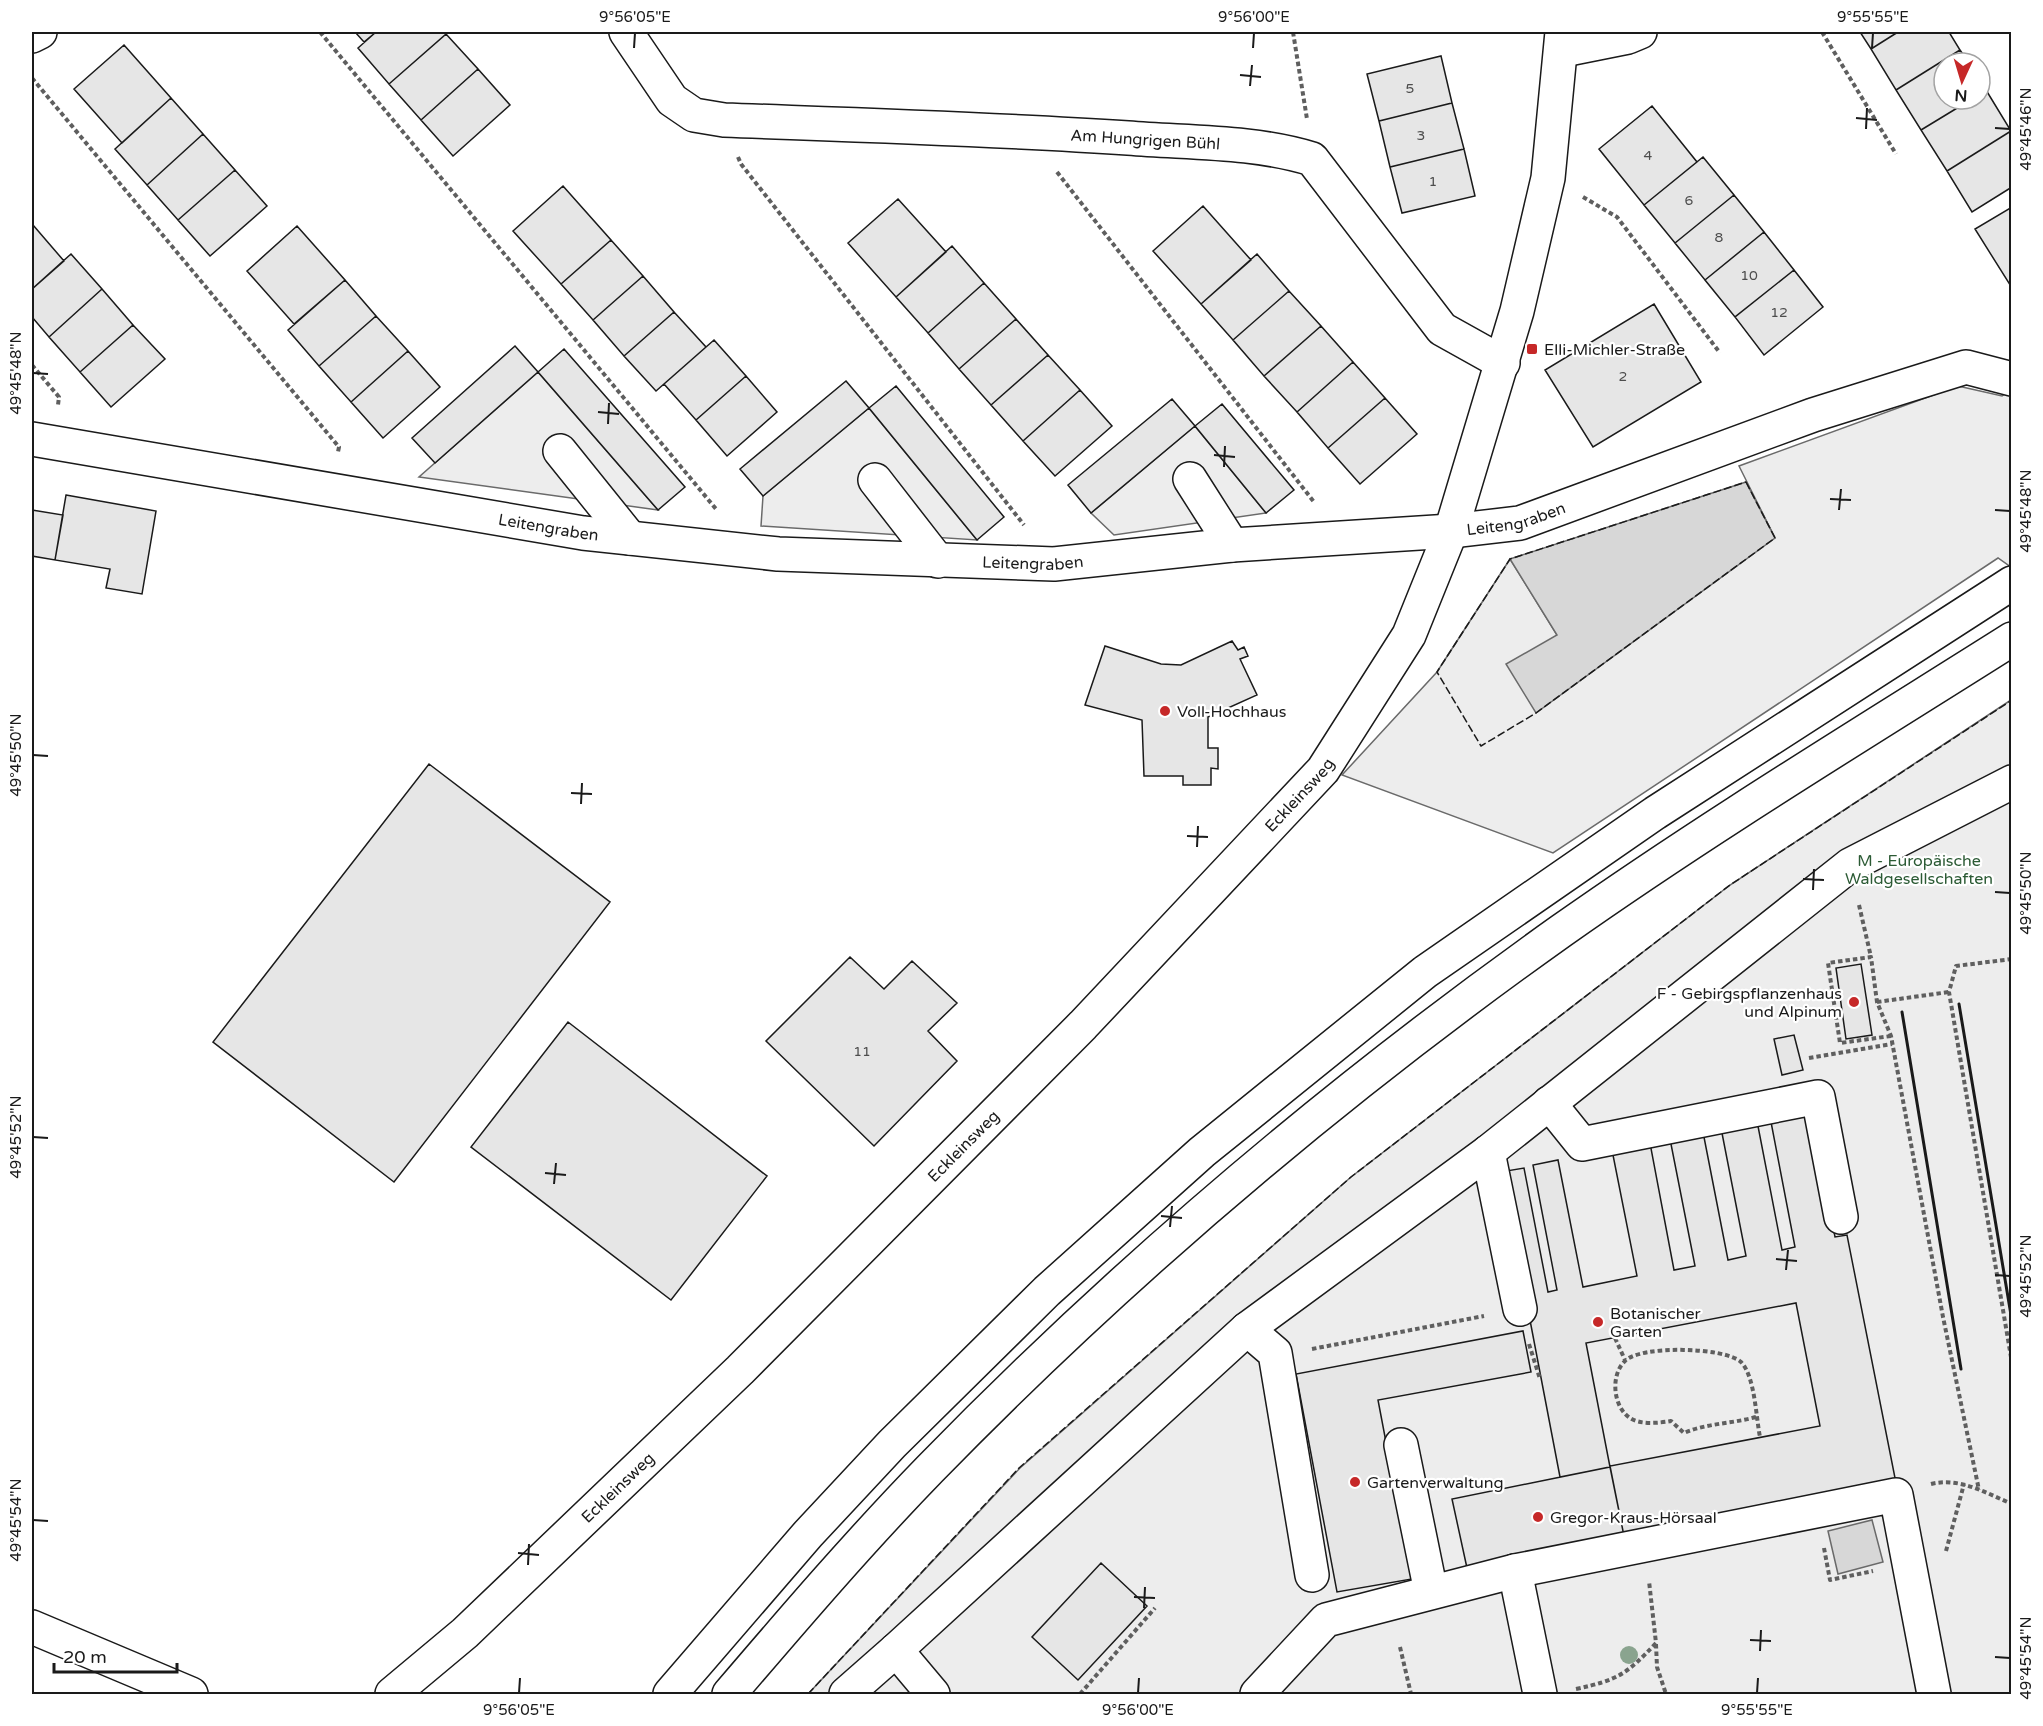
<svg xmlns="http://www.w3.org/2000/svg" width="2043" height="1726" font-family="'Varela Round',sans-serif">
<rect width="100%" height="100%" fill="#fff"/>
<path fill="#ededed" stroke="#6a6a6a" stroke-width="1.5" d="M538 372 658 510 419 477Z
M1958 386 2002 396 2011 390V567L1998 558 1553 853 1342 775 1437 672 1510 559 1557 635 1775 538 1739 466Z
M869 408 977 540 761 526 763 496Z
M1195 426 1266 513 1114 535 1091 513Z
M2011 700V1694H808L1020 1468 1351 1177 1730 885Z"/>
<path fill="#d7d7d7" stroke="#6a6a6a" stroke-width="1.5" d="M1746 482 1775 538 1536 713 1506 664 1557 635 1510 559Z
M1872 1520 1883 1562 1838 1574 1828 1531Z"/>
<path fill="#e6e6e6" stroke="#1a1a1a" stroke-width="1.5" d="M355 32H376L364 42Z
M376 32H445L446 34 389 84 358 48Z
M1860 32H1898L1871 49Z
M1898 32H1949L1960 50 1896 90 1871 49Z
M446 34 478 69 421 120 389 84Z
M124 45 171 98 122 143 74 89Z
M1960 50 1969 63H1944V99H1972L1921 130 1896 90Z
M1441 56 1452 103 1379 121 1367 74Z
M478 69 510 105 453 156 421 120Z
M1986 90 2011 131 1947 171 1921 130 1972 99H1980V94Z
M171 98 203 134 147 185 115 149Z
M1452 103 1464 149 1390 167 1379 121Z
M1652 106 1697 162 1644 205 1599 149Z
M2011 131 2012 187 1972 212 1947 171Z
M203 134 235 170 178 220 147 185Z
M1464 149 1475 196 1402 213 1390 167Z
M1703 157 1734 195 1675 243 1644 205Z
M235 170 267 206 210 256 178 220Z
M563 186 611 240 561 284 513 231Z
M1734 195 1764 232 1705 280 1675 243Z
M898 199 946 252 896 297 848 243Z
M1203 206 1251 260 1201 304 1153 251Z
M2012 207V288L1975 229Z
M33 225 64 261 32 289V227Z
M297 226 345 280 294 324 247 271Z
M1764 232 1794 270 1735 317 1705 280Z
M611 240 643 276 593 320 561 284Z
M952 246 984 283 928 333 896 297Z
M71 254 102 289 49 337 32 317V289Z
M1257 254 1289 291 1233 340 1201 304Z
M1794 270 1823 307 1764 355 1735 317Z
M643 276 674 312 624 356 593 320Z
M345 280 376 316 319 366 288 330Z
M984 283 1016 319 959 369 928 333Z
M102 289 133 325 80 372 49 337Z
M1289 291 1321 326 1264 376 1233 340Z
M1654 304 1701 382 1593 447 1545 370Z
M674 312 706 347 656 391 624 356Z
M376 316 408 351 351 402 319 366Z
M1016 319 1048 355 991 405 959 369Z
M133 325 165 359 111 407 80 372Z
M1321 326 1353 362 1297 412 1264 376Z
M714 340 746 376 696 420 664 384Z
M515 346 538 372 435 463 412 438Z
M564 349 685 487 658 510 538 372Z
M408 351 440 387 383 438 351 402Z
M1048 355 1080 390 1023 441 991 405Z
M1353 362 1385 398 1328 448 1297 412Z
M746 376 777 412 727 456 696 420Z
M846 381 869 408 763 496 740 469Z
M896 386 1004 517 977 540 869 408Z
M1080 390 1112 426 1055 476 1023 441Z
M1385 398 1417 434 1360 484 1328 448Z
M1172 399 1195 426 1091 513 1068 485Z
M1222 404 1294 490 1266 513 1195 426Z
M66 495 156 511 142 594 106 588 110 569 55 560Z
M32 510 63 515 55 560 32 556Z
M1232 641 1238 650 1244 647 1248 656 1240 659 1257 695 1208 717V748H1218V769L1211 768V785H1183V776H1144L1142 720 1085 705 1105 646 1161 664 1181 665Z
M429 764 610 902 394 1182 213 1042Z
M850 957 884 989 912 961 957 1003 928 1031 957 1061 874 1146 766 1041Z
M1861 964 1872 1035 1846 1039 1836 968Z
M568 1022 767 1176 671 1300 471 1147Z
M1794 1035 1803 1070 1782 1075 1774 1039Z
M1812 1114 1835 1237 1847 1235 1896 1483 1624 1536 1610 1466 1820 1426 1796 1303 1586 1343 1610 1467 1560 1477 1525 1294 1506 1171 1524 1168 1548 1292 1557 1290 1533 1165 1558 1160 1583 1287 1637 1276 1612 1150 1650 1143 1674 1270 1695 1266 1670 1139 1703 1132 1728 1260 1746 1256 1721 1128 1757 1121 1782 1250 1795 1247 1771 1122Z
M1523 1331 1531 1372 1378 1400 1412 1579 1337 1592 1296 1374Z
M1610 1467 1624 1536 1467 1568 1452 1499Z
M1101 1563 1147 1606 1078 1680 1032 1637Z"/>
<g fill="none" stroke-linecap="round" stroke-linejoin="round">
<defs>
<g id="minor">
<path id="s1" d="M626 32 672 100 694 115 724 120C859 125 994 129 1128 138 1189 143 1254 141 1312 159L1442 329 1503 363"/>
<path d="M32 36 40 32"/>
<path d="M1563 50 1628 37 1640 32"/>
<path id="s2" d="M32 439 583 533 778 554 1054 564 1232 545 1451 531 1520 523 1813 415 1966 367 2012 379"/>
<path d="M560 451 630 538"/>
<path d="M1190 479 1232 545"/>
<path d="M875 480 938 561"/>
<path d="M1549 1103 1582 1144 1818 1097 1841 1217"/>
<path d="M1488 1152 1520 1309"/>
<path d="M1247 1329 1275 1353 1312 1575"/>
<path d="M1401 1445 1431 1592"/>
<path d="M1515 1571 1540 1694"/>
<path d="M32 1627 191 1694"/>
<path id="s3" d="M392 1694 465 1633 740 1370 1083 1025 1323 770 1409 635 1451 531 1517 311 1548 178 1562 32"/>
<path d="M846 1694 896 1650"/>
<path d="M933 1694 896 1650 1247 1329 1488 1152 1850 865 2012 782"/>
<path d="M1257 1694 1326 1620 1515 1571 1896 1495 1934 1694"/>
</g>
<path id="major" d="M670 1694 808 1534 892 1444 1047 1291 1202 1152 1425 972 1655 813 2012 583
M729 1694C794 1618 860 1541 930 1469 1123 1271 1336 1091 1561 931 1707 828 1860 735 2012 639"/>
</defs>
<use href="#minor" stroke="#1a1a1a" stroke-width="36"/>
<use href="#major" stroke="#1a1a1a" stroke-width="36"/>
<path stroke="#5f5f5f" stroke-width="4" stroke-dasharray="4.5 3" stroke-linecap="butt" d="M320 32 716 509
M1293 32 1307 119
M1822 32 1896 154
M32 78 339 447 338 452
M738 157 741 164 1024 525
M1057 172 1314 502
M1583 197 1617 217 1720 353
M32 365 59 397 58 405
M1859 905 1871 957
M2012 959 1956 966 1949 992 2012 1363
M1877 1002 1949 992
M1891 1036 1840 1043 1828 963 1871 957 1877 1002 1891 1036 1943 1317 1979 1490
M1809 1058 1892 1044
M1615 1338 1625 1360
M1529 1344 1540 1379
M1312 1349 1484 1316
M1756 1417C1731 1424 1707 1423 1684 1433L1671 1421C1659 1423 1640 1425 1630 1418 1613 1407 1610 1375 1625 1361 1640 1345 1725 1347 1741 1362 1755 1376 1756 1418 1760 1437
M1931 1484C1960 1477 1986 1493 2012 1504
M1824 1548 1830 1580 1873 1571
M1946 1551 1964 1484
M1656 1644 1657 1667 1666 1694
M1400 1647 1411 1694
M1576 1689C1618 1680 1627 1674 1656 1643L1649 1581
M1080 1694 1155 1608"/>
<use href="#minor" stroke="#fff" stroke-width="33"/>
<use href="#major" stroke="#fff" stroke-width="33"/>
<path stroke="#1a1a1a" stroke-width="1.5" stroke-dasharray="8 3" stroke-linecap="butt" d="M1746 482 1775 538 1536 713 1481 746 1437 672 1510 559Z
M808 1694 1019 1468 1351 1177 1730 885 2012 700"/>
<path stroke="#1a1a1a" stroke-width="3" d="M1959 1004 2012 1321
M1902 1012 1961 1369"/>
</g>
<circle fill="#8aa48f" cx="1629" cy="1655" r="9"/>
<path fill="none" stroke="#1a1a1a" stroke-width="2" d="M634 48 635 33M1253 48 1254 33M1872 48 1873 33M1240 75 1261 77M1250 86 1252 65M1856 118 1877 120M1995 128 2010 129M1866 129 1867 108M33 373 48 374M598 412 619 414M608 424 609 403M1214 455 1235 457M1224 467 1225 446M1830 499 1851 500M1839 510 1841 489M1995 510 2010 511M33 755 48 756M571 793 592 794M581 804 582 783M1187 836 1208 837M1197 847 1198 826M1803 879 1824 880M1813 890 1814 869M1995 892 2010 893M33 1137 48 1138M545 1173 566 1175M554 1184 556 1163M1161 1216 1182 1218M1170 1227 1172 1206M1776 1259 1797 1261M1786 1270 1788 1250M1995 1275 2010 1276M33 1520 48 1521M518 1553 539 1555M528 1565 529 1544M1134 1597 1155 1598M1144 1608 1145 1587M1750 1640 1771 1641M1760 1651 1761 1630M1995 1657 2010 1658M519 1693 520 1678M1138 1693 1139 1678M1757 1693 1758 1678"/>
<g fill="#c62828" stroke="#fff" stroke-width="2">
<rect x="1526" y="343" width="12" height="12" rx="3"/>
<circle cx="1165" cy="711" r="6"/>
<circle cx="1854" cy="1002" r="6"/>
<circle cx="1598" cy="1322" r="6"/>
<circle cx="1355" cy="1482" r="6"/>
<circle cx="1538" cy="1517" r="6"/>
</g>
<g text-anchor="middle" stroke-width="4.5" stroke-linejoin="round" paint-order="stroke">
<g font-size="14" fill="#4d4d4d">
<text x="1410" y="93">5</text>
<text x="1421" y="140">3</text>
<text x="1648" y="160">4</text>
<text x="1433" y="186">1</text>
<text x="1689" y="205">6</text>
<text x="1719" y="242">8</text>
<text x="1749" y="280">10</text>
<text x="1779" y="317">12</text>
<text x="1623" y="381">2</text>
<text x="862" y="1056">11</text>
</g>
<g font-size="16" fill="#1a1a1a" stroke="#fff">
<text dy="6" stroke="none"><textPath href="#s1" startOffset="561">Am Hungrigen Bühl</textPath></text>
<text dy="6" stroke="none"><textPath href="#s2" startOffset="1496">Leitengraben</textPath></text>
<text dy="6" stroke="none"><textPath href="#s2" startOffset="524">Leitengraben</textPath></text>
<text dy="6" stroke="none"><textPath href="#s2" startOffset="1010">Leitengraben</textPath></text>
<text dy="6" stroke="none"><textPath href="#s3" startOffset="1278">Eckleinsweg</textPath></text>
<text dy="6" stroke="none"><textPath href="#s3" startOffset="792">Eckleinsweg</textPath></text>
<text dy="6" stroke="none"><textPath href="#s3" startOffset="306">Eckleinsweg</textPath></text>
</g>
<g font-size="16" fill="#1a1a1a" stroke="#fff" text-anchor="start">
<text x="1544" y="355">Elli-Michler-Straße</text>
<text x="1177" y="717">Voll-Hochhaus</text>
<text x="1842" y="999" text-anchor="end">F - Gebirgspflanzenhaus<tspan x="1842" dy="18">und Alpinum</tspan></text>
<text x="1610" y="1319">Botanischer<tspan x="1610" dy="18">Garten</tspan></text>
<text x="1367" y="1488">Gartenverwaltung</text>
<text x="1550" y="1523">Gregor-Kraus-Hörsaal</text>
</g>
<g font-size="16" fill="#2b5a34" stroke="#fff">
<text x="1919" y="866">M - Europäische<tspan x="1919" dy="18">Waldgesellschaften</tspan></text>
</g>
</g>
<rect width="2043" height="1726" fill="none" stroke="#ffffff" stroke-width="66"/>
<g transform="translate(1962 81) rotate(184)"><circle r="28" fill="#ffffff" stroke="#a3a3a3" stroke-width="1.5"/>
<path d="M0-4.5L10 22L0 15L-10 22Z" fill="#c62828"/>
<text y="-9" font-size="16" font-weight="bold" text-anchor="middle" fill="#1a1a1a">N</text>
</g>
<path d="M54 1663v9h123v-9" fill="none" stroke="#1a1a1a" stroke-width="3"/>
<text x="63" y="1663" font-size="18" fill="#1a1a1a" stroke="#ffffff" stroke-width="4.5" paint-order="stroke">20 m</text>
<rect x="33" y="33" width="1977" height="1660" fill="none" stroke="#1a1a1a" stroke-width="2"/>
<g font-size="15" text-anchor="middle" fill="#1a1a1a">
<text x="635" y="22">9°56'05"E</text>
<text x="1254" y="22">9°56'00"E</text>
<text x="1873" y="22">9°55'55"E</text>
<text transform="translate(2026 129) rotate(-90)" y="5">49°45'46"N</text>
<text transform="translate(16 373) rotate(-90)" y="5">49°45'48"N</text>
<text transform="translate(2026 511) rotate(-90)" y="5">49°45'48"N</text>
<text transform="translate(16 755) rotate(-90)" y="5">49°45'50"N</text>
<text transform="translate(2026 893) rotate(-90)" y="5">49°45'50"N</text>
<text transform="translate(16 1137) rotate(-90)" y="5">49°45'52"N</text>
<text transform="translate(2026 1276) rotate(-90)" y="5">49°45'52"N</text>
<text transform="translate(16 1520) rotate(-90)" y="5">49°45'54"N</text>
<text transform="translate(2026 1658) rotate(-90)" y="5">49°45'54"N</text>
<text x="519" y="1715">9°56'05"E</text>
<text x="1138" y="1715">9°56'00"E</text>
<text x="1757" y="1715">9°55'55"E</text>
</g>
</svg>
